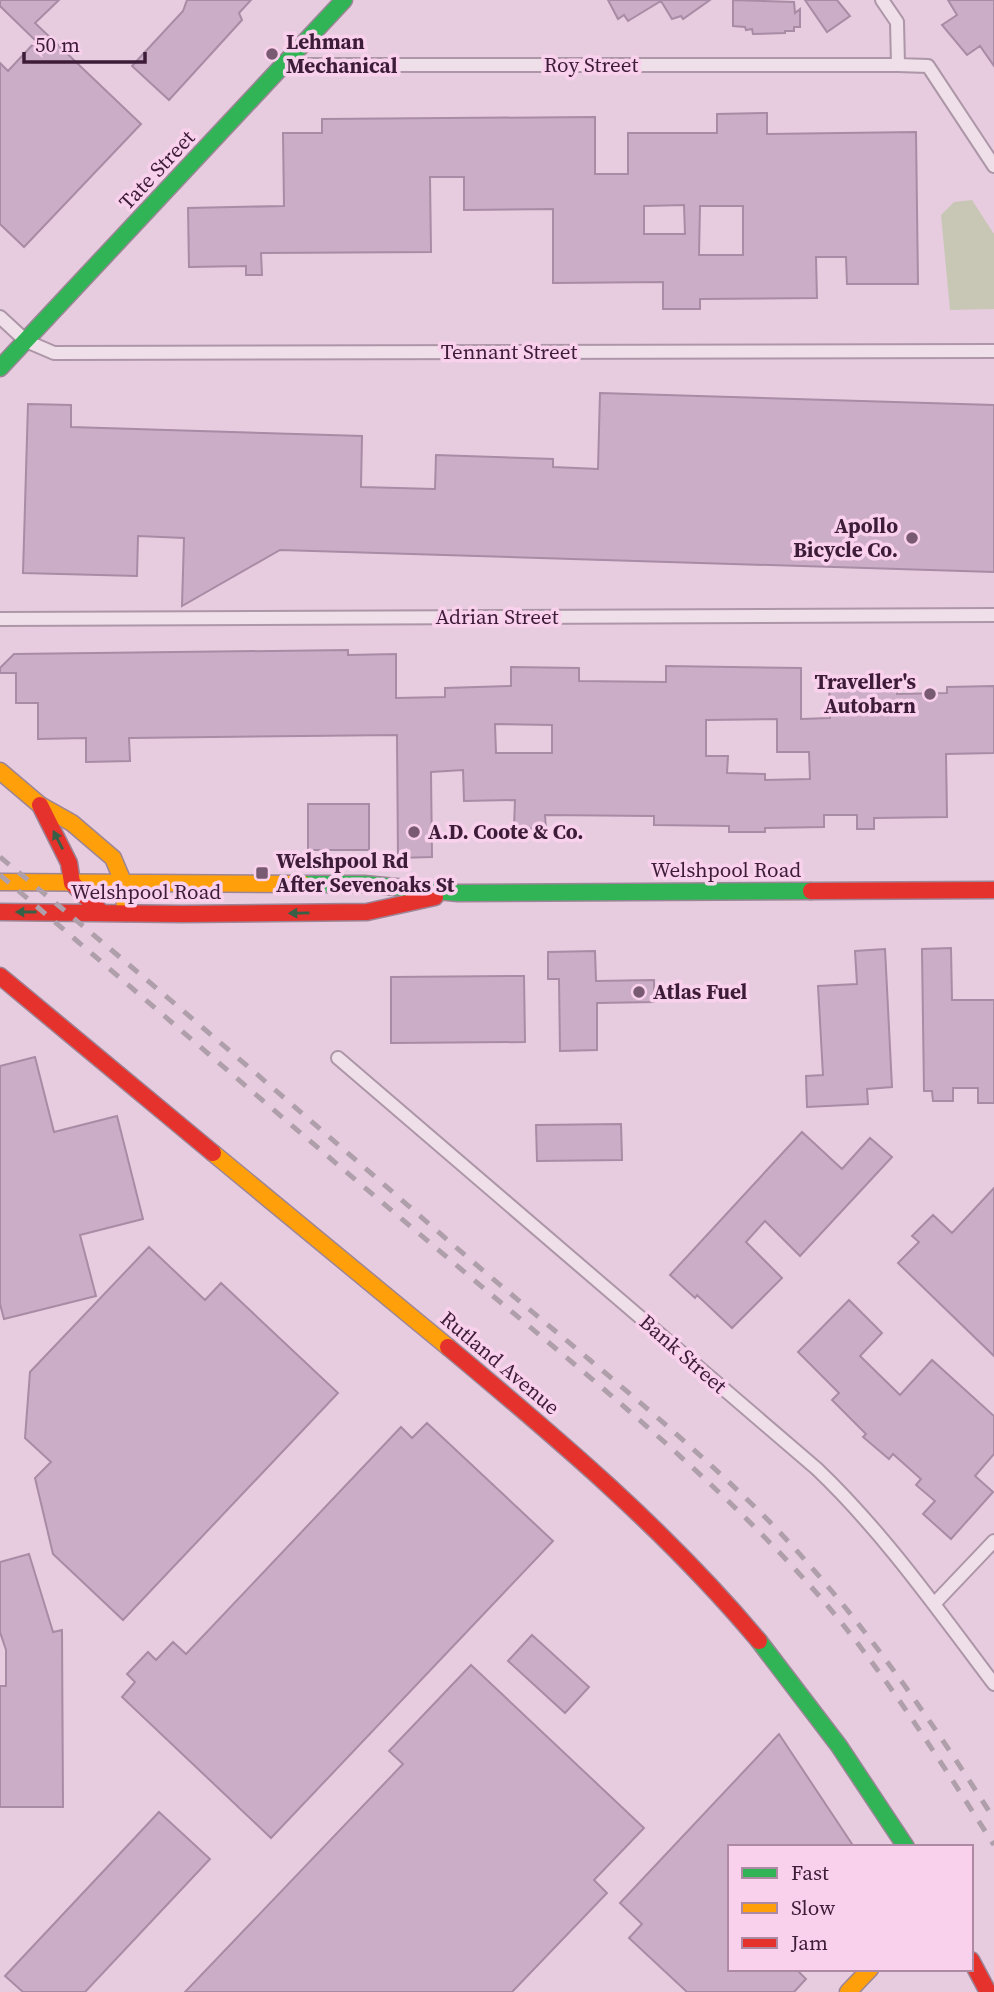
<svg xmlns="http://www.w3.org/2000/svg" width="994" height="1992" font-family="'Source Serif 4',serif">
<rect width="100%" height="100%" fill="#e7ccdf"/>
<path fill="#c8c7b6" d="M972 200 994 234V309L950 310 941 215 954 202Z"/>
<path fill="#ccadc7" stroke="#a88ba4" stroke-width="2" fill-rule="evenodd" d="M0 0H59L35 23 141 124 24 247 0 224V63L8 71 36 41 0 6Z
M187 0H251L239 13 242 20 169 100 132 66 183 11Z
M608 0H710L683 19 681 16 672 19 661 1 628 21 624 15 618 19Z
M733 0 794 2 795 13 800 9V27H794V31H785V33L753 34 752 29 746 30 745 27 733 26Z
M805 0H837L850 16 827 32Z
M948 0H994V66L980 46 967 55 942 25 957 15Z
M767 113V134L916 132 918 284H847L846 257H816L817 298 700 299V309H663V282L553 283V209L464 210V177H430L431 252 261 253 262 275H246V266L189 267 188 208 284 206 283 133H322V119L595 117V174H628V133H717V114ZM684 205 685 234H644V206ZM700 206H743V255H699Z
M600 393 994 405V572L280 550 182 606 184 538 138 536 137 576 23 573 28 404 71 405V427L362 436 361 487 435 489 436 455 553 459V467L598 469Z
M348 650V655L396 654V698L445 697V688L511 686V667L579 668V681L666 682V666L801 668V719L830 718 829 682 897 681V694L947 693V687L994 686V753L946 754 947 817 874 818V829H857V815H824V827L765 828V832H729V826L654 825V816L545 815 546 829 514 828 515 800 464 801 463 770 431 772 432 857 398 858 397 735 129 738 130 761 86 762V738L38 739V703H16V673H0V668L14 654ZM777 719V752H809L810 779 765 780V774L727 773 728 756H706V720ZM495 724 552 725V753H496Z
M308 804H369V850H308Z
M951 948 952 1000H994V1103H978V1088H953V1101H933L932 1091H924L922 949Z
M885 949 892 1087 867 1089 868 1104 807 1107 806 1076 823 1075 818 986 857 984 855 951Z
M595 951 596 981 654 980V1002L597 1003V1050L560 1051 559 979H548V952Z
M524 976 525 1042 391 1043V977Z
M35 1057 54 1132 117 1116 143 1219 80 1235 96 1296 4 1319 0 1304V1066Z
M621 1124 622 1160 537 1161 536 1125Z
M802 1132 842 1169 870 1138 892 1157 800 1256 765 1221 746 1242 782 1278 732 1328 697 1295 695 1298 670 1275Z
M994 1188V1356L898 1263 919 1242 912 1236 933 1215 952 1233Z
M149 1247 205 1300 221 1283 338 1393 123 1620 53 1554 35 1478 51 1462 25 1438 30 1372Z
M849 1300 882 1333 860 1356 900 1395 932 1360 994 1416V1454L975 1476 993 1492 951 1539 923 1514 935 1501 916 1485 921 1479 893 1454 889 1459 863 1437 866 1434 832 1400 839 1393 798 1352Z
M427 1423 553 1541 271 1838 122 1697 135 1682 127 1674 148 1652 156 1660 173 1642 186 1654 401 1427 412 1438Z
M29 1554 53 1632 62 1630 63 1807H0V1686H6V1650L0 1632V1562Z
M532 1635 589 1687 565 1713 508 1661Z
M471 1665 644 1828 594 1880 607 1893 512 1992H185L403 1764 389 1751Z
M779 1734 854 1847H730V1969H796L806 1979 794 1992H687L629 1938 642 1924 620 1903Z
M159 1812 210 1859 85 1992H23L5 1976Z"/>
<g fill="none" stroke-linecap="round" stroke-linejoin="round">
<defs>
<path id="street" d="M882 0 897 22 898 65 928 66 994 166
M283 65H898
M0 317 26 341 54 353 994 351
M0 619 994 615
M338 1058 817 1469C884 1533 938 1610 994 1684
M934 1604 994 1541"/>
<path id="fast" d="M0 368 344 0
M303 884H364L458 893 811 891
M759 1641 839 1746 906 1847"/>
<path id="slow" d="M0 771 40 805 72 823 113 858 124 884 125 913
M0 882 303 884
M213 1153 448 1347
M848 1992 870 1969"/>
<path id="jam" d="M40 805 69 863 72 883 101 912
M811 891 994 890
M0 912 183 914 367 912 435 897
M0 976 213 1153
M448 1347C558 1439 667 1531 759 1641
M971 1960 988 1992"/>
</defs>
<use href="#street" stroke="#ac96a7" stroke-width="16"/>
<use href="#fast" stroke="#9c8597" stroke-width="19"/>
<use href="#slow" stroke="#9c8597" stroke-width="19"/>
<use href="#jam" stroke="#9c8597" stroke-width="19"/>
<use href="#street" stroke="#efdfe9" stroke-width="12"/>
<use href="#fast" stroke="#30b455" stroke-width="16"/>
<use href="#slow" stroke="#ff9f0a" stroke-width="16"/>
<use href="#jam" stroke="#e5322d" stroke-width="16"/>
<path stroke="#ae9faa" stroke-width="5" stroke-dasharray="12 12" stroke-linecap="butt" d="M0 857C153 983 302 1113 451 1243 555 1333 664 1417 762 1514 852 1605 926 1712 994 1819
M0 875C150 1003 298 1132 448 1258 576 1367 710 1471 821 1598 886 1674 940 1761 994 1845"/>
</g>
<defs><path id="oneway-solid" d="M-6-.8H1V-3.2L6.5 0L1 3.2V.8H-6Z" transform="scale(1.75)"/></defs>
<g fill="#376046">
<use href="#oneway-solid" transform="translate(58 840) rotate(-117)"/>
<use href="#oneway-solid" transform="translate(26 912) rotate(180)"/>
<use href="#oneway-solid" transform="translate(299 913) rotate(179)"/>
</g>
<g fill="#785a73" stroke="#fad1ec" stroke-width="2.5">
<circle cx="272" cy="54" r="7"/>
<circle cx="912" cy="538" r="7"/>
<circle cx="930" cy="694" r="7"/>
<circle cx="414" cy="832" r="7"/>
<rect x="255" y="866" width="14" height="14" rx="3.5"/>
<circle cx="639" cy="992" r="7"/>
</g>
<g text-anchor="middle" stroke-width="7" stroke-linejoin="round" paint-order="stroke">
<g font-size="21" font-weight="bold" fill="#3d1c39" stroke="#fad1ec" text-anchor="start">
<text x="286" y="49">Lehman<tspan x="286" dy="24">Mechanical</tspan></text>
<text x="898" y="533" text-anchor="end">Apollo<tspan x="898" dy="24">Bicycle Co.</tspan></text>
<text x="916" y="689" text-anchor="end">Traveller's<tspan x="916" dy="24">Autobarn</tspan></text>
<text x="428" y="839">A.D. Coote &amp; Co.</text>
<text x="276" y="868">Welshpool Rd<tspan x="276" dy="24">After Sevenoaks St</tspan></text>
<text x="653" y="999">Atlas Fuel</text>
</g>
<g font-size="21" fill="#3d1c39" stroke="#fad1ec">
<text x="591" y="72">Roy Street</text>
<text transform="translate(157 170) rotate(-47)" y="7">Tate Street</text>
<text x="509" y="359">Tennant Street</text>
<text x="497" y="624">Adrian Street</text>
<text x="726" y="877">Welshpool Road</text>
<text x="146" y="899">Welshpool Road</text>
<text transform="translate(683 1354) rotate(41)" y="7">Bank Street</text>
<text transform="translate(500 1363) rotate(40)" y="7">Rutland Avenue</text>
</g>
</g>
<rect x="728" y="1845" width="245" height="126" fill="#fad1ec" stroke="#ae89a4" stroke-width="2"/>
<rect x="742" y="1868" width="35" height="10" fill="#30b455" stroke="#ae89a4" stroke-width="2"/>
<text x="791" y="1880" font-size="21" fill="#3d1c39">Fast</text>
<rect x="742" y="1903" width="35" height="10" fill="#ff9f0a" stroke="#ae89a4" stroke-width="2"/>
<text x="791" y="1915" font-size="21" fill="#3d1c39">Slow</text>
<rect x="742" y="1938" width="35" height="10" fill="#e5322d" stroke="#ae89a4" stroke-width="2"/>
<text x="791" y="1950" font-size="21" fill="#3d1c39">Jam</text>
<path d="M24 52v10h121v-10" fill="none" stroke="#3d1c39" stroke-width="3.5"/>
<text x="35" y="52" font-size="21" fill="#3d1c39" stroke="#fad1ec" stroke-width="5" paint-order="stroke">50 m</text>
</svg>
